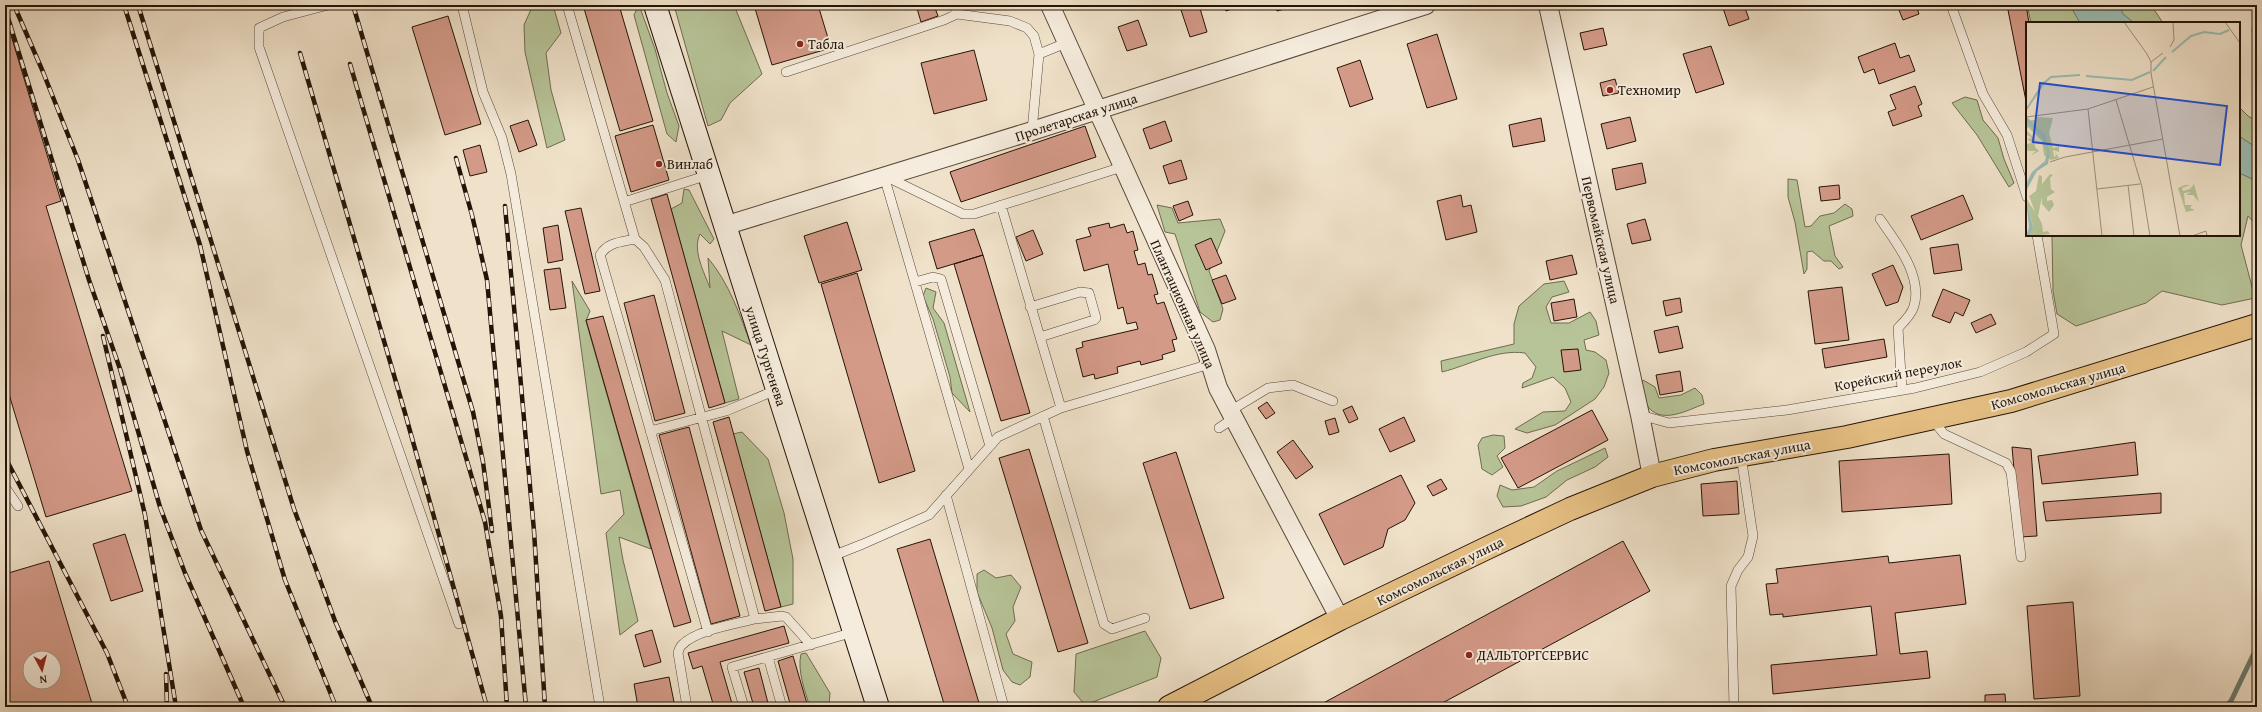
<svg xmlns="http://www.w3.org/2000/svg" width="2262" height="712" font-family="'Gentium Book Plus',serif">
<rect width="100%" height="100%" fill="#f0e2ca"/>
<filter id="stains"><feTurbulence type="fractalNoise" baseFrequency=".005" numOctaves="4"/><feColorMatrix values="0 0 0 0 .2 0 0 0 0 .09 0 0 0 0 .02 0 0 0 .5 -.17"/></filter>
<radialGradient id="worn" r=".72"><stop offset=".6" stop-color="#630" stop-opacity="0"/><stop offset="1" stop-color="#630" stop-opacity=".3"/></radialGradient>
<path fill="#b7c498" stroke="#6e6c50" d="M533 5H553L561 33 546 53 551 90 565 140 547 148 525 52 524 25Z
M639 5 655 49 667 93 679 126 676 142 667 134 634 15Z
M674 5H734L762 74 730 103 721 120 708 126Z
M2027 5H2151L2163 23H2031Z
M2257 20V49L2254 46 2252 30Z
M1965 97 1977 100 1983 120 1998 138 2004 159 2014 183 2009 187 1977 135 1952 103Z
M2239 107 2248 116 2257 121V226L2248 216 2241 245 2255 298 2222 305 2162 291 2146 303 2076 326 2057 314 2053 291 2052 235H2239Z
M1788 179 1797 180 1805 227 1811 226 1820 216 1834 213 1845 204 1852 209 1853 216 1829 226 1835 256 1843 267 1839 269 1831 261H1824L1812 251 1807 252V269L1804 274 1795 222 1788 197Z
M684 189 689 190 714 239 710 244 700 234C692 250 704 272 710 288L708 258C729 283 740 315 751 345L722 331 739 399 725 403 671 209 682 203Z
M1157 205 1172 208 1178 223 1220 219 1225 231 1209 271 1223 309 1220 320 1213 322 1200 312 1175 234 1165 232Z
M572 281 590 311 586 321 651 549 619 537 623 560 638 621 620 635 606 533 624 514 620 490 601 494Z
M1564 281 1569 292 1552 297 1546 307 1551 323H1569L1590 312 1596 321 1599 335 1584 340 1586 350 1595 352 1606 360 1609 373 1604 387 1595 399 1555 425 1527 433 1515 429 1543 412 1565 411 1571 402 1565 388 1553 377 1522 388 1523 383 1532 378 1536 367 1525 353C1496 349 1470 365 1442 372L1441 361 1514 344V324L1519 306 1544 284Z
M926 288 936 292 933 308 944 323 970 412 952 393 950 377 933 319 923 296Z
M1643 380 1655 387 1659 398 1681 395 1695 388 1702 395 1704 404C1688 410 1663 424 1649 408 1645 403 1642 395 1639 389Z
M742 432 768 459 784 513 793 559V604L781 607 733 434Z
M1493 435 1504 436 1505 448 1497 456 1503 467 1492 475 1482 469 1478 445 1482 438Z
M1605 448 1608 457 1595 467 1567 480 1546 497 1521 506 1503 507 1497 496 1500 485 1512 490 1534 487 1557 471Z
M984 570 996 578 1011 575 1021 587 1013 607 1015 621 1006 634 1013 654 1032 662 1030 677 1020 685 1012 682 1003 670 992 628 977 592V574Z
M1145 631 1161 658 1157 677 1085 705 1074 692 1076 654Z
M806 653 830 693 829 705 810 707C805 692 797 670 801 654Z"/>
<path fill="#9abeb4" stroke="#6b7a6f" d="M2070 5H2122V13L2134 23H2080Z
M2239 136 2257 148V181L2239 173Z"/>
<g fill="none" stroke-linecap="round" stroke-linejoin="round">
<path stroke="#6b7a6f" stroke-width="5" d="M2225 707 2231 701 2257 647"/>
</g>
<path fill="#d49a88" stroke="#241407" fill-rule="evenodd" d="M583 5H619L653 121 620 131Z
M754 5H818L831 48 772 65Z
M916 5H934L938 16 921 22Z
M1186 5H1199L1207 32 1190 37 1180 7Z
M1223 5H1243L1226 11Z
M1276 5H1296V6L1277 11Z
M1722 5H1744L1749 19 1729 26Z
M1897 5H1916L1919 14 1903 20Z
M2007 5H2026L2029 23H2027V106Z
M448 16 481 124 445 135 412 27Z
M1138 20 1147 45 1127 51 1118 27Z
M1603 28 1607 45 1584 50 1580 33Z
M10 32 61 201 46 206 132 491 46 517 5 381V33Z
M1437 34 1457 99 1427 108 1407 44Z
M1895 43 1900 58 1909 55 1915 71 1879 84 1874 69 1864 73 1858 57Z
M1711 46 1724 84 1696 93 1683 54Z
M974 50 987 100 934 114 921 63Z
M1360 60 1373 99 1350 107 1337 68Z
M1615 79 1619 93 1603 96 1600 83Z
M1915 86 1922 104 1918 106 1922 116 1893 126 1888 112 1896 109 1890 95Z
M1630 117 1636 141 1607 149 1601 124Z
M1541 118 1545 141 1513 147 1509 125Z
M528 120 537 145 519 152 510 126Z
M1165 121 1172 141 1150 149 1143 129Z
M653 125 669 180 631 192 615 136Z
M1085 126 1096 157 961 202 950 172Z
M480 145 487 172 470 176 463 150Z
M1181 160 1187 179 1169 184 1163 166Z
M1642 163 1646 183 1616 190 1612 169Z
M1839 185 1840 199 1821 201 1819 187Z
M667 194 725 403 709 408 651 199Z
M1461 195 1463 207 1471 205 1477 232 1446 240 1437 201Z
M1963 195 1973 219 1921 240 1911 216Z
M1188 201 1193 215 1179 221 1173 206Z
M581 208 600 291 585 294 565 211Z
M1645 219 1651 240 1632 244 1627 224Z
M847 222 862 270 819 283 804 236Z
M1109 223 1110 228 1124 224 1127 233 1133 231 1138 250 1134 251 1138 265 1145 263 1148 275 1152 274 1158 294 1154 295 1157 304 1164 302 1177 339 1172 340 1175 351 1162 355 1163 359 1141 365 1140 361 1117 367 1118 373 1095 379 1094 374 1083 377 1076 349 1083 347 1082 342 1138 329 1136 322 1127 324 1123 307 1118 309 1108 264 1084 271 1076 240 1091 236 1088 228Z
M558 225 563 260 548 263 543 228Z
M974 229 983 255 937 269 929 242Z
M1033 230 1043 254 1026 261 1016 237Z
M1211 238 1222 263 1206 270 1195 245Z
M1958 244 1962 270 1934 274 1930 248Z
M983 255 1030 413 1001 421 954 264Z
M1572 255 1577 274 1550 280 1546 261Z
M1893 265 1903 287 1898 302 1886 306 1872 274Z
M560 268 566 308 550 310 544 270Z
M857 273 915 471 879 483 821 284Z
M1226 275 1236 299 1222 304 1212 280Z
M1842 287 1849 340 1815 344 1808 291Z
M1943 289 1970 300 1963 316 1955 312 1950 323 1932 316Z
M654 295 685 413 655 421 624 303Z
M1680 298 1682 312 1666 316 1663 301Z
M1574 299 1577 317 1554 321 1551 303Z
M1991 314 1996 324 1976 333 1971 323Z
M603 316 691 622 674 627 586 320Z
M1678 326 1683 348 1659 353 1654 331Z
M1884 339 1887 357 1825 368 1822 349Z
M1578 349 1581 370 1564 372 1561 350Z
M1680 371 1683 391 1660 395 1656 375Z
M1267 402 1275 413 1266 419 1258 408Z
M1352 406 1358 419 1349 423 1343 410Z
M1592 410 1608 440 1518 488 1501 458Z
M729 417 781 607 765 611 713 422Z
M1404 417 1415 441 1390 452 1379 429Z
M1335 418 1339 432 1329 435 1325 421Z
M689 427 740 616 711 624 659 435Z
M1293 440 1313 467 1296 479 1277 452Z
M2135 442 2138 475 2042 484 2038 456Z
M2012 447 2031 449 2037 536 2020 537Z
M1029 449 1088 643 1058 652 999 458Z
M1176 452 1224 598 1190 609 1143 463Z
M1949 454 1952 504 1842 512 1839 461Z
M1401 475 1415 503 1405 520 1388 529 1383 547 1344 565 1319 514Z
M1441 479 1447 489 1433 496 1427 486Z
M1737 481 1739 514 1703 516 1701 484Z
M2161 493V513L2046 521 2043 502Z
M125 534 143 591 111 601 93 544Z
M930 539 979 703 966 707H945L897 549Z
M1623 541 1650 591 1435 707H1316Z
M1960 555 1966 604 1895 613 1900 654 1927 651 1930 678 1773 694 1771 665 1877 655 1871 606 1783 617V614L1770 615 1766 584 1778 583 1776 569 1888 556 1889 563Z
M49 561 93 707H5V574ZM30 658H54V682H30Z
M2073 602 2080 696 2034 699 2027 606Z
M784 626 789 643 720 662 733 707H714L702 666 693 669 688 653Z
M652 630 661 662 644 667 635 635Z
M793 656 808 707H791L778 661Z
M759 668 769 707H754L744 672Z
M669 677 675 707H638L634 684Z
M2005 694 2006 707H1985V695Z
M979 703 980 707H966Z"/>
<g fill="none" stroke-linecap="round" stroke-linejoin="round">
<defs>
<path id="service" d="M328 5 283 17 259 28V47L459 624
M462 5 483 92 502 138 511 174 600 707
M567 5 635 239 644 247 665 280 755 619C736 624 696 630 682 645 680 646 679 650 678 653L687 707
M954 5 957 14 1010 21 1027 28 1034 36 1039 54 1032 131
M1951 5 1983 94 2007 135 2027 197
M1039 54 1066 43
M786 72 944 20 957 14
M884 176 969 469
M887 177 963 214H974L1122 167
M624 202 708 175
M1001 205 1061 408
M1880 219C1896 242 1923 276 1914 306 1912 314 1904 322 1898 328L1902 390
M635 239C621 242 608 242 600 255L708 632
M915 282 933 277 941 279 990 446
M1030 307 1080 292 1089 293 1096 318 1094 320 1040 337
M1230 411 1268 388 1293 385 1333 401
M1640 415 1669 423 1787 410 1915 388 1980 372 2026 352 2054 334 2037 235
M1043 416 1104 624 1112 629 1145 618
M1932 419 1944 434 2006 463 2011 472 2021 557
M1219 428 1234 418
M650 431 726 411 776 390
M5 487 18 506
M946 495 1004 707
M830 557 863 544 929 515 998 437 1061 408 1210 364
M755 619 782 616 786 617 811 645
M768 657 782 707
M744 707 732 667 854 632
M1734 707 1731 586 1738 570 1748 557 1753 536 1741 455"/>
<path id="minor" d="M1050 5 1206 350 1218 388 1340 619
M1548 5 1640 415 1652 476
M724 226 1032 131 1426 5"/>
<path id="secondary" d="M655 5 878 707"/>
<path id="primary" d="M1169 707 1340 619 1487 548 1570 509 1652 476 1714 460 1847 437 2011 401 2257 325"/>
</defs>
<use href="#service" stroke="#574838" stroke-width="10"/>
<use href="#minor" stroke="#574838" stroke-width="20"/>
<use href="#secondary" stroke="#241407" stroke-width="24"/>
<use href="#primary" stroke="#241407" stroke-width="24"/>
<use href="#service" stroke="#f5ecdd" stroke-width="9"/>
<use href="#minor" stroke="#f5ecdd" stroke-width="18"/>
<use href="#secondary" stroke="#f5ecdd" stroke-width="22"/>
<use href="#primary" stroke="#e8c185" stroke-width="22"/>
<defs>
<path id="rail" d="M14 5 43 72 78 160 201 530 285 707
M124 5 200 245 247 451 285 580 336 707
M138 5 294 509 335 621 372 707
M353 5 473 412 483 462 492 531
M5 8 89 280 120 369 160 507 185 573 244 707
M300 53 405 413 487 707
M350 64 485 522 501 616 507 707
M456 158 472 215 487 280 526 707
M505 206 534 531 545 707
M103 336 145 515 176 707
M5 457 107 653 128 707
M166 674 167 707"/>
</defs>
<use href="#rail" stroke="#241407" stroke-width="4.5"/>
<use href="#rail" stroke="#f5ecdd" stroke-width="3" stroke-dasharray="9" stroke-linecap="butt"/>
</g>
<g fill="#8f2418" stroke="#f5ecdd" stroke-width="1.5">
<circle cx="800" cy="44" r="4"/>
<circle cx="1610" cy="90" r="4"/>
<circle cx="659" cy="164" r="4"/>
<circle cx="1469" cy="655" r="4"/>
</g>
<g text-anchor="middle" stroke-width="4" stroke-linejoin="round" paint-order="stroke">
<g font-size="14" fill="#241407" stroke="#f5ecdd" text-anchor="start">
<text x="808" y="49">Табла</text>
<text x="1618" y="95">Техномир</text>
<text x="667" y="169">Винлаб</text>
<text x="1477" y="660">ДАЛЬТОРГСЕРВИС</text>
</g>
<g font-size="14" fill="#241407" stroke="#f5ecdd">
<text transform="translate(1076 117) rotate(-18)" y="5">Пролетарская улица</text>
<text transform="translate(1601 240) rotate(77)" y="5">Первомайская улица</text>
<text transform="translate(1183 304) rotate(66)" y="5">Плантационная улица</text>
<text transform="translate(766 356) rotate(72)" y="5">улица Тургенева</text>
<text transform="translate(1898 374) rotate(-11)" y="5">Корейский переулок</text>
<text transform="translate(2058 386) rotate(-16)" y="5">Комсомольская улица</text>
<text transform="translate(1742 457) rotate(-11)" y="5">Комсомольская улица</text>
<text transform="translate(1440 571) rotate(-26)" y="5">Комсомольская улица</text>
</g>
</g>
<g transform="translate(2026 22)">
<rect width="214" height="214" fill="#f0e2ca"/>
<path d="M11 95 27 96 23 111 27 126 33 124V130L27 128 28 135 30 134 29 130 33 136 25 138 18 133 16 119 2 105 0 108 8 116 9 125 13 129 4 134 10 129H2L0 125V122L6 121 1 117 6 116 0 112V99L9 98 10 102ZM24 152 27 153 24 156 25 167 29 170 21 175V179L26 178 28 183 23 190 16 182V175L12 194 16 202 17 210 22 209 24 212 4 214 7 204 0 176 9 190 3 174 10 169 13 153 16 154V162ZM168 162 173 180 167 173H160L165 170 158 171 159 183H166L164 186 169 188 160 190 152 166 159 163H164L156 166 157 169 164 167Z" fill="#b7c498"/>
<path d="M0 94 19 113 24 130 22 142 11 149 0 169V162L6 150 19 139 21 130 15 113 0 101ZM0 176 7 205 4 214H0L3 205Z" fill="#9abeb4"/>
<path fill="none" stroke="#9abeb4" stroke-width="2" d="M146 30 165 14 178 10 194 12 203 8M127 49 140 35M60 54 106 58 124 50M0 88 17 62 25 55 54 53"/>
<path fill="none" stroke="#9e907c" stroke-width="1" d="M98 0 121 32 125 40M199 0 214 21M144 25 148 18 147 0M137 31 125 40V51L154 214M90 78 116 165 124 214M62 87 76 214M0 95 62 87 127 65M24 140 39 135 137 117M102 163 108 214M71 167 114 162M166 214 180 209 181 214"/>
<path fill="#1d4ed8" fill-opacity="0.15" stroke="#1d4ed8" stroke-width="2" d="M14 61 201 84 194 143 7 120Z"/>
<rect width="214" height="214" fill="none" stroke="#241407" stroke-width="2"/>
</g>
<rect width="2262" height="712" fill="none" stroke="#f0e2ca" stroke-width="20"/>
<rect x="6" y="6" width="2250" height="700" fill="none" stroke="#241407" stroke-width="2"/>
<rect x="10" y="10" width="2242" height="692" fill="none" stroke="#241407"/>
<g transform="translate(42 670) rotate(173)"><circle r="19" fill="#f5ecdd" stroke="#a19687"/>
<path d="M0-3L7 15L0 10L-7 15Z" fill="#8f2418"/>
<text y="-6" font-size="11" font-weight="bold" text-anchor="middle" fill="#241407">N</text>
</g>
<rect width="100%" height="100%" filter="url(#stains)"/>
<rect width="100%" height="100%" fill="url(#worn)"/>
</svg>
